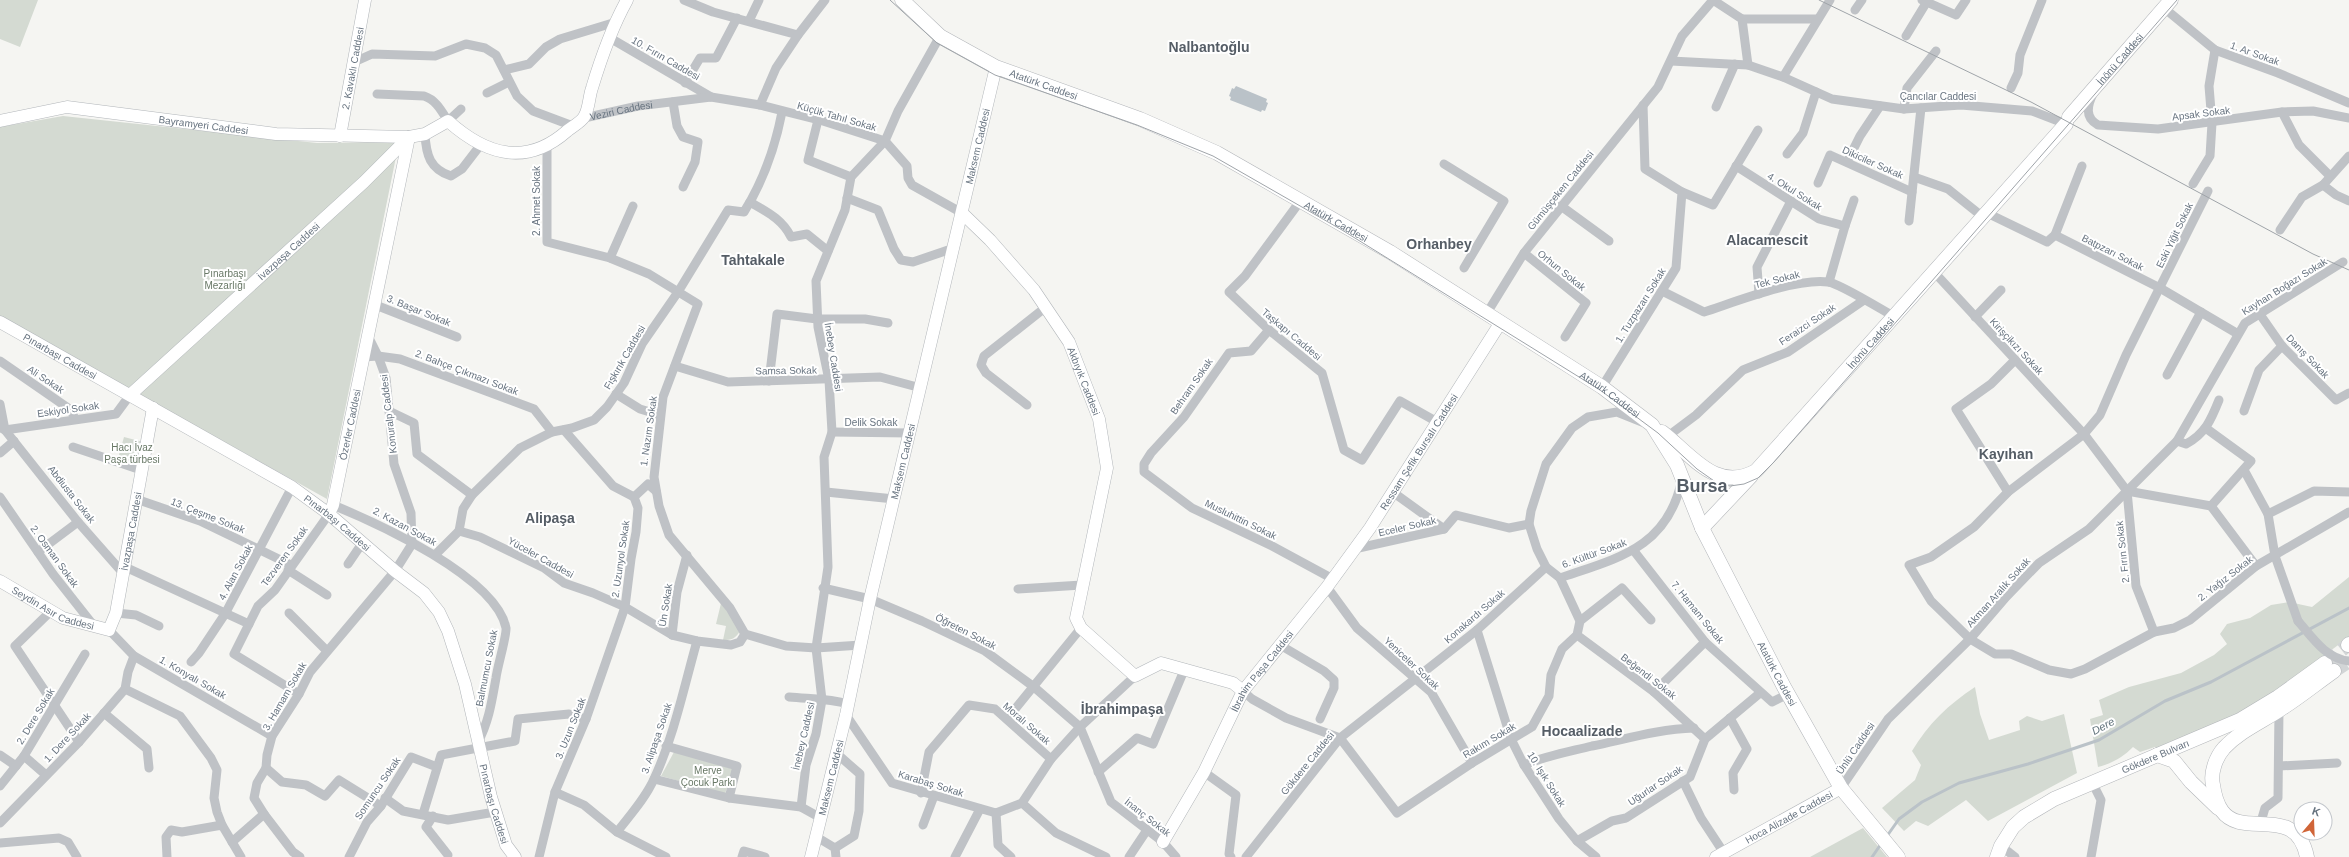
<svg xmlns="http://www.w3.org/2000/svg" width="2349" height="857" font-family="Helvetica,sans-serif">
<rect width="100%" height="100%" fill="#f5f5f2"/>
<path fill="#d4dad2" d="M0 0H38L20 47 0 39Z
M63 116 317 143 399 142 327 499 0 317V127Z
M124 437 147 443 141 470 117 462Z
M2349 577V637L2279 689 2243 711 2159 750 2155 747 2140 752 2133 747C2123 757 2113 763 2098 767L2090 719 2103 715 2099 700 2129 687 2181 673 2214 655 2227 644 2220 634 2227 624 2250 618 2271 605 2289 602 2312 607Z
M723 595 740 631C735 639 732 640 723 640L726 626 716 624Z
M1975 687 1980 714 1989 740 2020 730 2019 721 2027 716 2042 721 2064 714 2077 773 1988 821 1966 800 1928 826 1916 821 1904 831 1882 808 1915 780 1921 765 1912 751C1928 724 1949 704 1975 687Z
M674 752 733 769 725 794 661 776Z
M1863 828 1887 857H1810Z"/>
<path fill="#bac2c8" d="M1236 86 1267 99 1266 102 1268 103 1265 111 1262 110 1261 112 1230 100 1231 97 1229 96 1232 88 1234 89Z"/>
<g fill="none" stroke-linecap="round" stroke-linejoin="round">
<path stroke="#bac2c8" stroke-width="3" d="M1887 836 1899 819 1922 802 1959 783 2028 764 2099 740 2165 701 2211 682 2349 608
M1872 857 1881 844"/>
<path stroke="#d2d5d6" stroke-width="14" stroke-dasharray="14 7" stroke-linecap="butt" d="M2325 663 2348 645
M2334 671 2349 661"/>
<defs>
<g id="secondary">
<path id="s2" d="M0 121 67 107 276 134 409 137 425 134 448 121C486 155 526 167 567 131 572 127 581 122 584 117 589 110 589 96 592 88 601 58 612 27 627 0"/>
<path id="s3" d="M340 136 365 0"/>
<path id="s4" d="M962 213 990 240 1034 290 1069 342 1099 419 1107 468 1076 618 1081 628 1135 676 1161 663 1233 683 1243 691"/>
<path id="s5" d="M0 322 292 487 329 514 395 571 424 593 439 612 448 631 465 684 491 797 506 845 515 857"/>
<path id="s6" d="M130 395 364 182 409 137"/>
<path id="s7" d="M329 514 333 505 409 137"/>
<path id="s8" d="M0 581 63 618 109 630 116 613 153 408"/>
<path id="s9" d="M1163 842 1204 772 1243 691 1327 587 1370 528 1501 322"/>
<path id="s10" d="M811 857 846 715 870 599 996 67"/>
<path id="s11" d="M1716 857 1841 788"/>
</g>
<g id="primary">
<path id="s12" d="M902 0 940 36 996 67 1140 119 1217 153 1390 252 1602 387 1652 425 1677 465 1702 528 1784 687 1841 788 1898 857"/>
<path id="s13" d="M2069 117 2171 0"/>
<path id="s14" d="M1662 432C1692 455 1716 493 1756 471L2066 124"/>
<path d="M1702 528 1751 476"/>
<path d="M2348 645 2349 644"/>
<path d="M2157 755 2174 761 2191 782 2218 808"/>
<path id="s15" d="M1997 857 2001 846 2013 827 2024 817 2054 799 2240 720 2278 697 2325 663"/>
<path d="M2307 857C2296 802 2243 840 2222 811 2217 804 2214 792 2213 785 2210 773 2216 757 2224 748 2241 730 2264 721 2284 707 2301 696 2317 683 2334 671"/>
</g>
</defs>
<use href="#secondary" stroke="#b2b6ba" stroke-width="13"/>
<use href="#primary" stroke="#b3b6ba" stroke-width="15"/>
<g stroke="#bfc2c6" stroke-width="9">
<path d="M684 0 713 12 798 35"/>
<path d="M1713 0 1742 19 1748 65"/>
<path d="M1922 0 1956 15 1966 0"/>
<path d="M2164 8 2215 50 2278 73 2349 103"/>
<path d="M1855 10 1862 0"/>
<path d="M1742 19H1818"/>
<path d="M749 21 759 0"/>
<path d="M1906 36 1928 0"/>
<path d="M610 38 711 97"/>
<path d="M1671 61 1748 65 1783 77 1832 99 1904 109 1961 105 2032 111 2066 124"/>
<path d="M352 63 372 54 435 56 466 44 485 48 496 55 517 96 533 111 573 126"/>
<path d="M504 70 529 64 546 47 560 39 616 22"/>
<path d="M1783 77 1830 0"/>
<path d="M685 83 700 58H716L737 18"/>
<path d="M2011 88 2018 73 2020 55 2042 0"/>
<path d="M487 93 509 82"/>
<path d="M377 94 424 96C436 100 441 110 448 121L461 109"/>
<path d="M2093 94C2087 106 2085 118 2098 125L2158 129 2282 112 2313 111 2349 118"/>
<path d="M673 102 677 126 683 137 698 142 695 162 683 187"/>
<path d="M760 105 776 68 798 35 825 0"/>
<path d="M1716 107 1735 64"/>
<path d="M1904 109 1907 88 1936 51"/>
<path d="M2282 112 2299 145 2330 176"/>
<path id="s1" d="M584 118 638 106 711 97 760 105 823 121 885 141"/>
<path d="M818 120 808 160 851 177"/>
<path d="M425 134C426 155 430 169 451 176L462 169 482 143"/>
<path d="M885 141 907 166 908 178 912 185 962 213"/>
<path d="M547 144V242L610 258 649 274 698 304 663 397 654 477 659 506 669 535 730 608 745 634"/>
<path d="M1787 154 1803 133 1816 92"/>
<path d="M1847 162 1860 136 1880 106"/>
<path d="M1444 164 1504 201 1464 268"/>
<path d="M1736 166 1819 219 1845 226 1829 282"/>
<path d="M1914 177 1948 189 1983 217"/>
<path d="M1818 183 1830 155 1912 192"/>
<path d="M2193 184 2210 156 2212 123 2209 86 2215 50"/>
<path d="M2323 185 2336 195 2349 201"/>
<path d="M2208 191 2126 355 2100 415 2084 434 2008 492 1974 527 1931 557 1909 565 1931 601 1970 639 1995 654H2011L2049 670 2071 674 2085 669 2154 632 2174 628 2190 620 2256 566 2349 512"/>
<path d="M1682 192 1713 205 1758 130"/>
<path d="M847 198 878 210 894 249 901 260 913 262 954 248"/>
<path d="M1301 200 1245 276 1229 292 1269 330 1322 373 1344 450 1362 460 1400 401 1439 423"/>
<path d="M750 202C767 212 782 219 791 237L807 234 828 251"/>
<path d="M1561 206 1609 241"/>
<path d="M1987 213 2047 242 2055 235 2082 166"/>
<path d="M1909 221 1921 108"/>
<path d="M1845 226 1854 200"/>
<path d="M2280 230 2302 197 2323 185 2349 156"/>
<path d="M2055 235 2160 288 2238 334"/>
<path d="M1524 253 1586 303 1565 337"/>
<path d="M610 258 633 206"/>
<path d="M1934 272 2084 434 2127 491"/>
<path d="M1662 291 1704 312C1735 302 1795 278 1828 282 1839 283 1882 310 1895 317"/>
<path d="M1759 294 1757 267 1791 201"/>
<path d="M373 304 457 337"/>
<path d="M1487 313 1524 253 1658 87 1682 36 1713 0"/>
<path d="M2259 313 2282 346 2336 400 2349 393"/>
<path d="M1975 317 2001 290"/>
<path d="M1269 330 1251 351 1229 353 1184 417 1151 453 1144 464V472L1192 508 1272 546 1333 579"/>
<path d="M363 357 378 356 400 359 534 409 552 432"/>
<path d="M0 361 71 410 75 419"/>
<path d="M675 366 728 382 880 377 921 388"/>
<path d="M2167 375 2201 312"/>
<path d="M769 381 777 314 817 319H865L888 323"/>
<path d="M1602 387 1676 268 1682 192 1645 169 1643 105"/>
<path d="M616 394 640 409 660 415"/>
<path d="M0 404 5 430 78 522 122 572"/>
<path d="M1027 405 986 373 981 365 984 356 1046 307"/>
<path d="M389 411 414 423 417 454 472 495"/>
<path d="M2244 411 2259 370 2282 346"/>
<path d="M1642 422 1617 412 1588 417 1572 428 1546 464 1531 511 1529 524 1537 549 1546 567 1560 578C1618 558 1668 548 1682 479"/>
<path d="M1 428 5 430 116 414 130 395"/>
<path d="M2207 429 2251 461 2211 506"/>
<path d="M564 430 613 486 634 497"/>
<path d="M832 432 910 433"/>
<path d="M1668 436 1696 415 1743 370 1788 352 1864 300"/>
<path d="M2177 441 2186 444C2205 434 2211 420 2219 400"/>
<path d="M73 447 141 470"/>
<path d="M0 453 14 441"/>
<path d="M2244 470 2268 514 2275 556 2298 621"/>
<path d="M2127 491 2136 586 2154 632"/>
<path d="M2127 491 2211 506"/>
<path d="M826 492 894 499"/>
<path d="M2008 492 1956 409 1991 384 2015 360"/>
<path d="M1394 493 1444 529"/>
<path d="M0 497 53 574 94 626"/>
<path d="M136 499 200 521 291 565"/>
<path d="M333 505C377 523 496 577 506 628 507 635 497 668 496 678 492 700 489 722 478 742"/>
<path d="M2211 506 2256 566"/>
<path d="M2268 514 2314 491 2349 492"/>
<path d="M459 531 463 509 472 495 520 448 552 432 572 428 594 420 607 407 624 383 642 344 678 292 728 210 744 212C764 180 775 148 782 112"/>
<path d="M459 531 480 537 544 568 564 583 593 593 625 607 672 635 697 641 731 645 740 642 745 634 786 646 816 648 861 645"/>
<path d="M1354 549 1444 529 1456 515 1509 528 1529 524"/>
<path d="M1634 551 1705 642 1772 702 1788 694"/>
<path d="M38 552 78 522"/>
<path d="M435 555 459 531"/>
<path d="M348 564 363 542"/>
<path d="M123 566 249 624"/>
<path d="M288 570 327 595"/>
<path d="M1327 587 1357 628 1431 692 1472 763"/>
<path d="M823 588 870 599 922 621 985 651 1034 687 1080 727 1111 802 1163 842 1176 857"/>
<path d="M1018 589 1082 585"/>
<path d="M50 612 15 646 79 742"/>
<path d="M116 613 136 615 159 626"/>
<path d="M289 613 326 650"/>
<path d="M1580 621 1622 588 1651 620"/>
<path d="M109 630 134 656 272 736"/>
<path d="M1477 630 1511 739 1524 765 1559 819 1577 841 1596 857"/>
<path d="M672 635 677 592 687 555"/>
<path d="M1577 635 1654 692 1705 739"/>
<path d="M1280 645 1324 671 1334 680V688L1320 719"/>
<path d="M191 662 199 653 225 614 292 487"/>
<path d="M125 689 180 716 211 758 217 770 214 798 217 812 222 825"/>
<path d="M1243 691 1252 699 1286 718 1340 738 1397 813 1472 763 1532 727 1549 696 1551 675 1562 649 1577 635 1580 621 1560 578"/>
<path d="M1654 692 1705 642"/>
<path d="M299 694 234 654 258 606 275 590 329 514"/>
<path d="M789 697C810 699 829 698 848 704"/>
<path d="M104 713 147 749 149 768"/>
<path d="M846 715 892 783 996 813"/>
<path d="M1730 718 1747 749 1733 773 1734 790"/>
<path d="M1007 719 1081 628"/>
<path d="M666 746 737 766 729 798"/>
<path d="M0 755 16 766"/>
<path d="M24 756 46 775"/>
<path d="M1524 765C1546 756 1568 752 1592 746 1626 739 1659 729 1694 728"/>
<path d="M2279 766 2337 763"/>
<path d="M266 768 282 782 306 785 325 796 339 780 381 806"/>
<path d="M1098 772 1137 738 1153 744 1185 668"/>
<path d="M1204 772 1236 795 1229 854 1231 857"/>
<path d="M654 779 729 798 801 807 819 817"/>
<path d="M1683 781 1701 818 1724 853"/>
<path d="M0 786 24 756 85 654"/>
<path d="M1841 788 1888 719 1970 639 2006 597 2039 563 2089 529 2177 441 2245 323 2343 262"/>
<path d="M555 792 584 805 617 832 666 857"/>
<path d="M921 793 929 752 969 705 995 709 1051 759"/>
<path d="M385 798 403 811 448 820 495 812"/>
<path d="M1022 803 1056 833 1106 857"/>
<path d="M801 807 806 765 816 734 822 700 816 648 828 567 824 457 832 432 829 380 818 327 816 281 845 210 851 177 885 141 898 111 940 36"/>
<path d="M996 813 1022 803 1051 759 1080 727 1135 676"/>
<path d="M996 813 998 845 1011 857"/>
<path d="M264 814 293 852 300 857"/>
<path d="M423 814 441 755 515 741 518 719 569 714 586 719"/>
<path d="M433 816 426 827 448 855"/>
<path d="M0 823 79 742 125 689 128 672 134 656"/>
<path d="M923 825 934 796"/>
<path d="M2260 825 2265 808 2278 798 2279 710"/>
<path d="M617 832C630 815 645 799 654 779 674 736 684 687 697 641"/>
<path d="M815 836 835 848 836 857"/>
<path d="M1577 841 1612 821 1626 818 1690 777 1705 739 1760 693"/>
<path d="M232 842 264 814 254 798 257 783 266 768 267 755 272 736 299 694 310 672 395 571 412 544 411 513 394 464 386 378 378 356 367 334"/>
<path d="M0 843 59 838 68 842 77 857"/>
<path d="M2001 846 2015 857"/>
<path d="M835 848 854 836 859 811 860 774 836 753"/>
<path d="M167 857 166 837 171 830 182 832 222 825 241 857"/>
<path d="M349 857 367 822 381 806 411 757 437 767"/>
<path d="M539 857 555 792 586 719 625 607 631 559 636 532 638 508 634 497 648 484 656 491"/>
<path d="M742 857 744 851 765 857"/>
<path d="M955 857 980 809"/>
<path d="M1129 857 1147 830"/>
<path d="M1246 857 1340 738 1477 630 1546 567"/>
<path d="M2091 857 2101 800 2092 782"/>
</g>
<use href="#secondary" stroke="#fff" stroke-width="12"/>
<use href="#primary" stroke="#fff" stroke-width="14"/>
<path stroke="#9fa4a9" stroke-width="1" d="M890 0 937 43 995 75 1137 125 1213 156 1342 230 1600 390 1658 433 1697 469 1717 483 1730 486 1744 484 1758 478 1774 462 2177 0
M1819 0 2031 102 2313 254 2349 270"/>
<path stroke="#bfc2c6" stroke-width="9" d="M2298 621C2312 637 2326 659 2349 661"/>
</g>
<g text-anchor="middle" stroke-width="4" stroke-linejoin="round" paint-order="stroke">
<g font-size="10" fill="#687480" stroke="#fff">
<text transform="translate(2255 53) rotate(20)" y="4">1. Ar Sokak</text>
<text transform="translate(666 58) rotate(30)" y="4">10. Fırın Caddesi</text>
<text dy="4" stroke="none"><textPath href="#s13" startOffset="77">İnönü Caddesi</textPath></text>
<text dy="4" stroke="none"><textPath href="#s3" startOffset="69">2. Kavaklı Caddesi</textPath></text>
<text dy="4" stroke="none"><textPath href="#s12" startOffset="167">Atatürk Caddesi</textPath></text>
<text x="1938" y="100">Çancılar Caddesi</text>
<text dy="4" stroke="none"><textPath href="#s1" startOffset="38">Veziri Caddesi</textPath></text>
<text transform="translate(2201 113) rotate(-7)" y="4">Apsak Sokak</text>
<text transform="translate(837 116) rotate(16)" y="4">Küçük Tahıl Sokak</text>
<text dy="4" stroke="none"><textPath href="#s2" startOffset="206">Bayramyeri Caddesi</textPath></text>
<text dy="4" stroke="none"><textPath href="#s10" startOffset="730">Maksem Caddesi</textPath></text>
<text transform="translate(1873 162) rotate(24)" y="4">Dikiciler Sokak</text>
<text transform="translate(1560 190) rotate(-51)" y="4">Gümüşçeken Caddesi</text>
<text transform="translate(1795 191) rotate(32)" y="4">4. Okul Sokak</text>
<text transform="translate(536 201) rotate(-90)" y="4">2. Ahmet Sokak</text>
<text dy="4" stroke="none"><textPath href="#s12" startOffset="491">Atatürk Caddesi</textPath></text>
<text transform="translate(2174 235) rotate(-64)" y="4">Eski Yiğit Sokak</text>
<text dy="4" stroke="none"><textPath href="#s6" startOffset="214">İvazpaşa Caddesi</textPath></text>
<text transform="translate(2113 252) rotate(27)" y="4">Batpzarı Sokak</text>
<text transform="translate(1562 270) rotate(39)" y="4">Orhun Sokak</text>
<text transform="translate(1777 279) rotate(-14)" y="4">Tek Sokak</text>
<text transform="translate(2284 286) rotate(-32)" y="4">Kayhan Boğazı Sokak</text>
<text transform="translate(1640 305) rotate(-58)" y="4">1. Tuzpazarı Sokak</text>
<text transform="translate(419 310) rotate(22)" y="4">3. Başar Sokak</text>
<text transform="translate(1807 324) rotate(-34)" y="4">Feraizci Sokak</text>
<text transform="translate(1292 334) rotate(40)" y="4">Taşkapı Caddesi</text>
<text dy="4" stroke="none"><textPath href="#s14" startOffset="282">İnönü Caddesi</textPath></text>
<text transform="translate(2017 346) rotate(47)" y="4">Kirişçikızı Sokak</text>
<text dy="4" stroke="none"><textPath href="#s5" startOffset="69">Pınarbaşı Caddesi</textPath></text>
<text transform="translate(2308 356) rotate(46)" y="4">Danış Sokak</text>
<text transform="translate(624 357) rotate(-60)" y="4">Fışkırık Caddesi</text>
<text transform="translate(834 357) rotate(81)" y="4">İnebey Caddesi</text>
<text transform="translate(786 370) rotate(-1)" y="4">Samsa Sokak</text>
<text transform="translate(467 372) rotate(21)" y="4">2. Bahçe Çıkmazı Sokak</text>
<text transform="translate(46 379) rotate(34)" y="4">Ali Sokak</text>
<text dy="4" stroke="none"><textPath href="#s4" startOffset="210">Akbıyık Caddesi</textPath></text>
<text transform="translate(1191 386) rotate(-55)" y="4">Behram Sokak</text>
<text dy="4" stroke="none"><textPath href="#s12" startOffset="815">Atatürk Caddesi</textPath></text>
<text transform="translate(68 409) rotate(-8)" y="4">Eskiyol Sokak</text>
<text transform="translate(388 414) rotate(-97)" y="4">Konuralp Caddesi</text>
<text x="871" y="426">Delik Sokak</text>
<text dy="4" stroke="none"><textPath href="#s7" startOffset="92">Özerler Caddesi</textPath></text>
<text transform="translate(648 431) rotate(-82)" y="4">1. Nazım Sokak</text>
<text dy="4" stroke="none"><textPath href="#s9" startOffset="468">Ressam Şefik Bursalı Caddesi</textPath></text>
<text dy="4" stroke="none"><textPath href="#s10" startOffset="406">Maksem Caddesi</textPath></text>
<text transform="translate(72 494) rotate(52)" y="4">Abdiusta Sokak</text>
<text transform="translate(208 515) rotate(22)" y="4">13. Çeşme Sokak</text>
<text transform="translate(1241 519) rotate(26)" y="4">Musluhittin Sokak</text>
<text dy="4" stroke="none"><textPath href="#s5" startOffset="393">Pınarbaşı Caddesi</textPath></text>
<text transform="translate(405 526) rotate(28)" y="4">2. Kazan Sokak</text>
<text transform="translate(1407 526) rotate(-13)" y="4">Eceler Sokak</text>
<text dy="4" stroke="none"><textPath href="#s8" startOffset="222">İvazpaşa Caddesi</textPath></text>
<text transform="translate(2122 552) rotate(-96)" y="4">2. Fırın Sokak</text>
<text transform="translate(1594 553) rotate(-20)" y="4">6. Kültür Sokak</text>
<text transform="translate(55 556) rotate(54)" y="4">2. Osman Sokak</text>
<text transform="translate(284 556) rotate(-54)" y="4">Tezveren Sokak</text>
<text transform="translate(541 557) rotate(29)" y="4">Yüceler Caddesi</text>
<text transform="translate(620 559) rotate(-82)" y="4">2. Uzunyol Sokak</text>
<text transform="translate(235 572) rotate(-62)" y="4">4. Alan Sokak</text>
<text transform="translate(2225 578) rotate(-38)" y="4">2. Yağız Sokak</text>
<text transform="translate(1998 592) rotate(-48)" y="4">Akman Aralık Sokak</text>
<text transform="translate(665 605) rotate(-81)" y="4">Ün Sokak</text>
<text dy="4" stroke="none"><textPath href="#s8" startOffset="60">Seydin Asır Caddesi</textPath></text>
<text transform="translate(1698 612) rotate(51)" y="4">7. Hamam Sokak</text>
<text transform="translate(1474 616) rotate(-41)" y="4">Konakardı Sokak</text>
<text transform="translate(966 631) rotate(27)" y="4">Öğreten Sokak</text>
<text transform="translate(1412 663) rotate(43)" y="4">Yeniceler Sokak</text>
<text transform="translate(486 668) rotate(-79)" y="4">Balmumcu Sokak</text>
<text dy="4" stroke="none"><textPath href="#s9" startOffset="198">İbrahim Paşa Caddesi</textPath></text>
<text dy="4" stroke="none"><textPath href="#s12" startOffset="1146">Atatürk Caddesi</textPath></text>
<text transform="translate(1649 676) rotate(38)" y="4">Beğendi Sokak</text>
<text transform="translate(193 677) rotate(30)" y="4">1. Konyalı Sokak</text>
<text transform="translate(284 696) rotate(-60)" y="4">3. Hamam Sokak</text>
<text transform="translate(35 716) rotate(-59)" y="4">2. Dere Sokak</text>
<text transform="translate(1027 723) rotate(41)" y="4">Moralı Sokak</text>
<text transform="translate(570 728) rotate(-68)" y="4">3. Uzun Sokak</text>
<text transform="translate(803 736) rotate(-77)" y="4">İnebey Caddesi</text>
<text transform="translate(67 737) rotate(-47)" y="4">1. Dere Sokak</text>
<text transform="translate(656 738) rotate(-71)" y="4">3. Alipaşa Sokak</text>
<text transform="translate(1489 740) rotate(-31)" y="4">Rakım Sokak</text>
<text transform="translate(1855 748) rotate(-56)" y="4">Ünlü Caddesi</text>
<text dy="4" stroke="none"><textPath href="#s15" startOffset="194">Gökdere Bulvarı</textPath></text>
<text transform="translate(1307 763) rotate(-51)" y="4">Gökdere Caddesi</text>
<text dy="4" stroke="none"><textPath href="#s10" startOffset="82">Maksem Caddesi</textPath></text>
<text transform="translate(1547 779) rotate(58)" y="4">10. Işık Sokak</text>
<text transform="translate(931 783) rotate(17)" y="4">Karabaş Sokak</text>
<text transform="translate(1655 785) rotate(-34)" y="4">Uğurlar Sokak</text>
<text transform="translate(377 788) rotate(-56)" y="4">Somuncu Sokak</text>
<text dy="4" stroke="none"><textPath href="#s5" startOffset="729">Pınarbaşı Caddesi</textPath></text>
<text transform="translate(1148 817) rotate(38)" y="4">İnanç Sokak</text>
<text dy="4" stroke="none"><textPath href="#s11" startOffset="83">Hoca Alizade Caddesi</textPath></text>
</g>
<g font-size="10" fill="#687866" stroke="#fff">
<text x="225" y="277">Pınarbaşı<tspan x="225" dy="12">Mezarlığı</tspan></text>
<text x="132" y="451">Hacı İvaz<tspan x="132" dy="12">Paşa türbesi</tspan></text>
<text x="708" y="774">Merve<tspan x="708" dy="12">Çocuk Parkı</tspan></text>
</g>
<g font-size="11" font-style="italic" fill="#63747d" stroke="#fff">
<text transform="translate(2103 726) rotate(-28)" y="4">Dere</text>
</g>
<g font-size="14" font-weight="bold" fill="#555d66" stroke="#fff">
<text x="1209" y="52">Nalbantoğlu</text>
<text x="1767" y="245">Alacamescit</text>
<text x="1439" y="249">Orhanbey</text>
<text x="753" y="265">Tahtakale</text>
<text x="2006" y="459">Kayıhan</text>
<text x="550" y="523">Alipaşa</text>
<text x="1122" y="714">İbrahimpaşa</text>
<text x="1582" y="736">Hocaalizade</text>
</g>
<g font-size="18" font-weight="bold" fill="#555d66" stroke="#fff">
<text x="1702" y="492">Bursa</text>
</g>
</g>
<g transform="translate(2313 821) rotate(19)"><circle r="19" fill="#ffffff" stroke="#c3c7cc"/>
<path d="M0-3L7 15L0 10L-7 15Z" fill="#d06538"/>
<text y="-6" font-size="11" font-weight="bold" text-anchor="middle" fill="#687480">K</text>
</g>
</svg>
